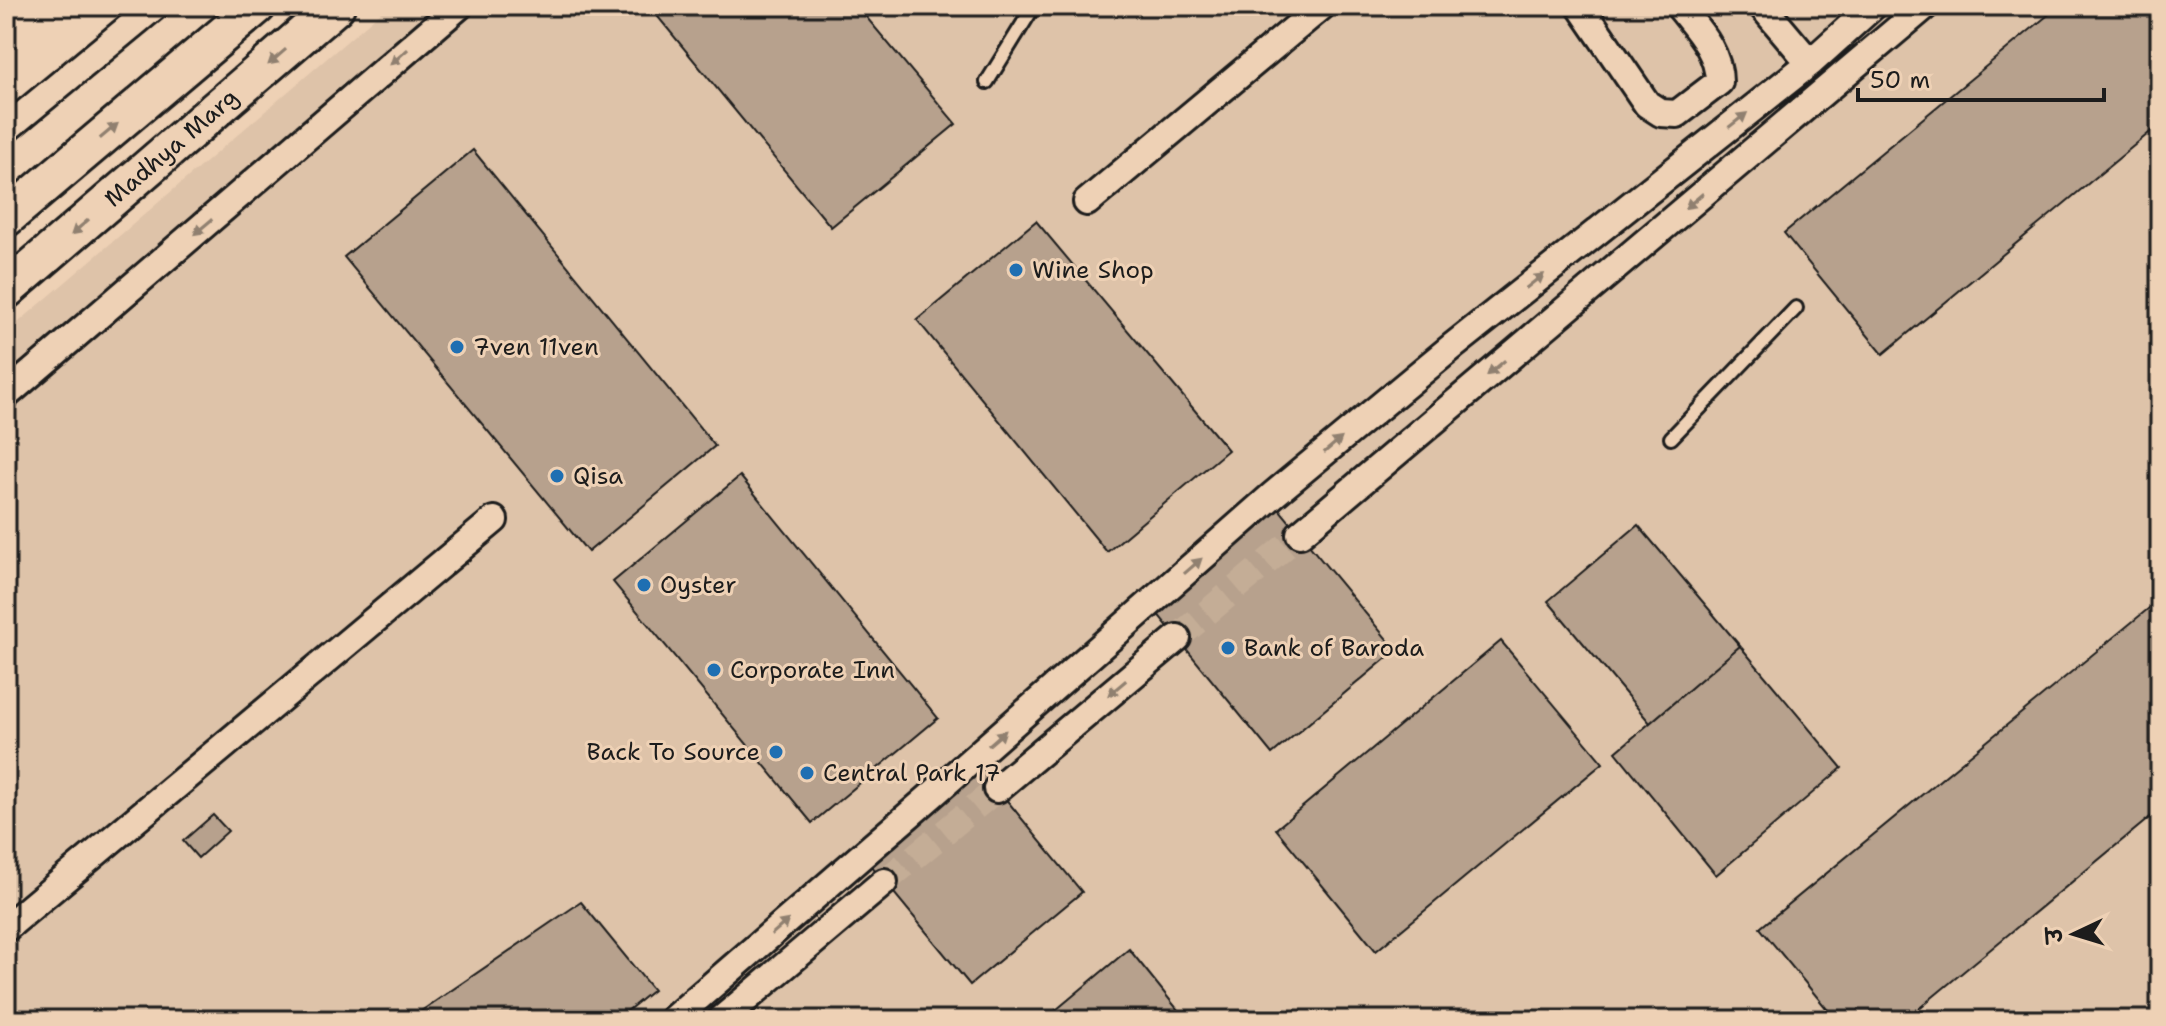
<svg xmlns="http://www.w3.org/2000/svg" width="2166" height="1026" font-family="'Shantell Sans','Playpen Sans Deva',sans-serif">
<rect width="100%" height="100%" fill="#eed1b5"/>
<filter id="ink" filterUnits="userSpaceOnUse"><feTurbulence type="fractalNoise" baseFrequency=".0125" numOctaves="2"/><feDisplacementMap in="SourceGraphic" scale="16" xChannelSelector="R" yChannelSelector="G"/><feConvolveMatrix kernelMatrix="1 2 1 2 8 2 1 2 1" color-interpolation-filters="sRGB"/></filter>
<g filter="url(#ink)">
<path fill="#dec3a9" d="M388 6H2160V1020H6V333Z"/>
<path fill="#b7a18d" stroke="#1c1c1c" stroke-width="2" d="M649 6H857L956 124 831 227Z
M2059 6H2160V124L1883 354 1784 233Z
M473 150 715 446 588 552 344 257Z
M1036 221 1228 450 1107 552 917 320Z
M740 476 938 718 812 823 613 582Z
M1270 498 1396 650 1272 754 1147 601Z
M1638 525 1740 646 1650 723 1548 601Z
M2160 599V809L1905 1020H1836L1760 928Z
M1501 641 1603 763 1376 951 1276 829Z
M1740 646 1842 768 1716 875 1616 752Z
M968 753 1082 892 970 985 856 847Z
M213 815 228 831 198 858 183 841Z
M581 902 653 990 616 1020H408Z
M1129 949 1186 1020H1044Z"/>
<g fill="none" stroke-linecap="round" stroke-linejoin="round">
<path stroke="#c4ad96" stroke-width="26" stroke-dasharray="26 13" stroke-linecap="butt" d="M1177 638 1300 534
M884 882 997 789"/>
<defs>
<path id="service" d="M987 82 1034 6
M1671 438 1796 308"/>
<path id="minor" d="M1580 6 1647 104 1661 113 1677 114 1719 82C1719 51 1697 29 1679 6
M1762 6 1810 63
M6 129 155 6
M1087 202 1322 6
M6 395 459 6
M1300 534 1925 6
M997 789 1177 638
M6 928 494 520
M672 1020 932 795 1273 495 1453 346 1810 63 1873 6
M721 1020 884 882"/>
<g id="secondary">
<path d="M6 218 257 6"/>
<path id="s1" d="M6 290 336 6"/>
</g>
</defs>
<use href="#service" stroke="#1c1c1c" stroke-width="18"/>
<use href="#minor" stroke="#1c1c1c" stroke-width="32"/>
<use href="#secondary" stroke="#1c1c1c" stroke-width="42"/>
<use href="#service" stroke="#eed1b5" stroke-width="12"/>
<use href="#minor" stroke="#eed1b5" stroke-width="26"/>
<use href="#secondary" stroke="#eed1b5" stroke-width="36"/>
</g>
<defs><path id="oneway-solid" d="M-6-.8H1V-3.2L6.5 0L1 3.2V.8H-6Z" transform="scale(2)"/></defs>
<g fill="#908070">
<use href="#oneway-solid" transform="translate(277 57) rotate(139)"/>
<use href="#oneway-solid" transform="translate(399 57) rotate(139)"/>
<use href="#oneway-solid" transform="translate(1738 120) rotate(-38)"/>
<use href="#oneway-solid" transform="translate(109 131) rotate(-40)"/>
<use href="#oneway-solid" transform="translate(1694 201) rotate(140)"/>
<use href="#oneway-solid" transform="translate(80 227) rotate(139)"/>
<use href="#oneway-solid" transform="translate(203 227) rotate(140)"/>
<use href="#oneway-solid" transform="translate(1535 281) rotate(-38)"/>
<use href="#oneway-solid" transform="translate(1496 368) rotate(140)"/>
<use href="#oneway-solid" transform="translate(1333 445) rotate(-40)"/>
<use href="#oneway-solid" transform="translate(1193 566) rotate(-41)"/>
<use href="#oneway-solid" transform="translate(1117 688) rotate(140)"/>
<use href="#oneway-solid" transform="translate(997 738) rotate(-41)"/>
<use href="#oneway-solid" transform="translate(780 927) rotate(-41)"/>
</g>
</g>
<g fill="#1f6fb2" stroke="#eed1b5" stroke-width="3">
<circle cx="1016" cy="270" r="8"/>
<circle cx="457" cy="347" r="8"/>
<circle cx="557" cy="476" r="8"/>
<circle cx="644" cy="585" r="8"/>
<circle cx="1228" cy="648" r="8"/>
<circle cx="714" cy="670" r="8"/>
<circle cx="776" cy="752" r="8"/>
<circle cx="807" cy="773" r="8"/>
</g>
<g text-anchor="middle" stroke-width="6" stroke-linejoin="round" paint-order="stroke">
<g font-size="24" fill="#1c1c1c" stroke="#eed1b5">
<text dy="8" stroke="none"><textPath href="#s1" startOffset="218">Madhya Marg</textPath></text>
</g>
<g font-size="24" fill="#1c1c1c" stroke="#eed1b5" text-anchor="start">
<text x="1032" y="278">Wine Shop</text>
<text x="473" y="355">7ven 11ven</text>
<text x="573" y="484">Qisa</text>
<text x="660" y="593">Oyster</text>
<text x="1244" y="656">Bank of Baroda</text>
<text x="730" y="678">Corporate Inn</text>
<text x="760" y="760" text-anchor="end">Back To Source</text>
<text x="823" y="781">Central Park 17</text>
</g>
</g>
<rect width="2166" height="1026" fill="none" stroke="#eed1b5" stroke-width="32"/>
<rect x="16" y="16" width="2134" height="994" fill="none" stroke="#1c1c1c" stroke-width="3" filter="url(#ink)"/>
<g transform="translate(2074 934) rotate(266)" stroke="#eed1b5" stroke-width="6" paint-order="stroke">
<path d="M0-6L14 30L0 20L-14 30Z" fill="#1c1c1c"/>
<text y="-12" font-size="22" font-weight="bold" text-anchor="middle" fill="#1c1c1c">उ</text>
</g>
<path d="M1858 88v12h246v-12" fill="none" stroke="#1c1c1c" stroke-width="4"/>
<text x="1870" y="88" font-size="24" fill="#1c1c1c" stroke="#eed1b5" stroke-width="6" paint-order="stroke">50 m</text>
</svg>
